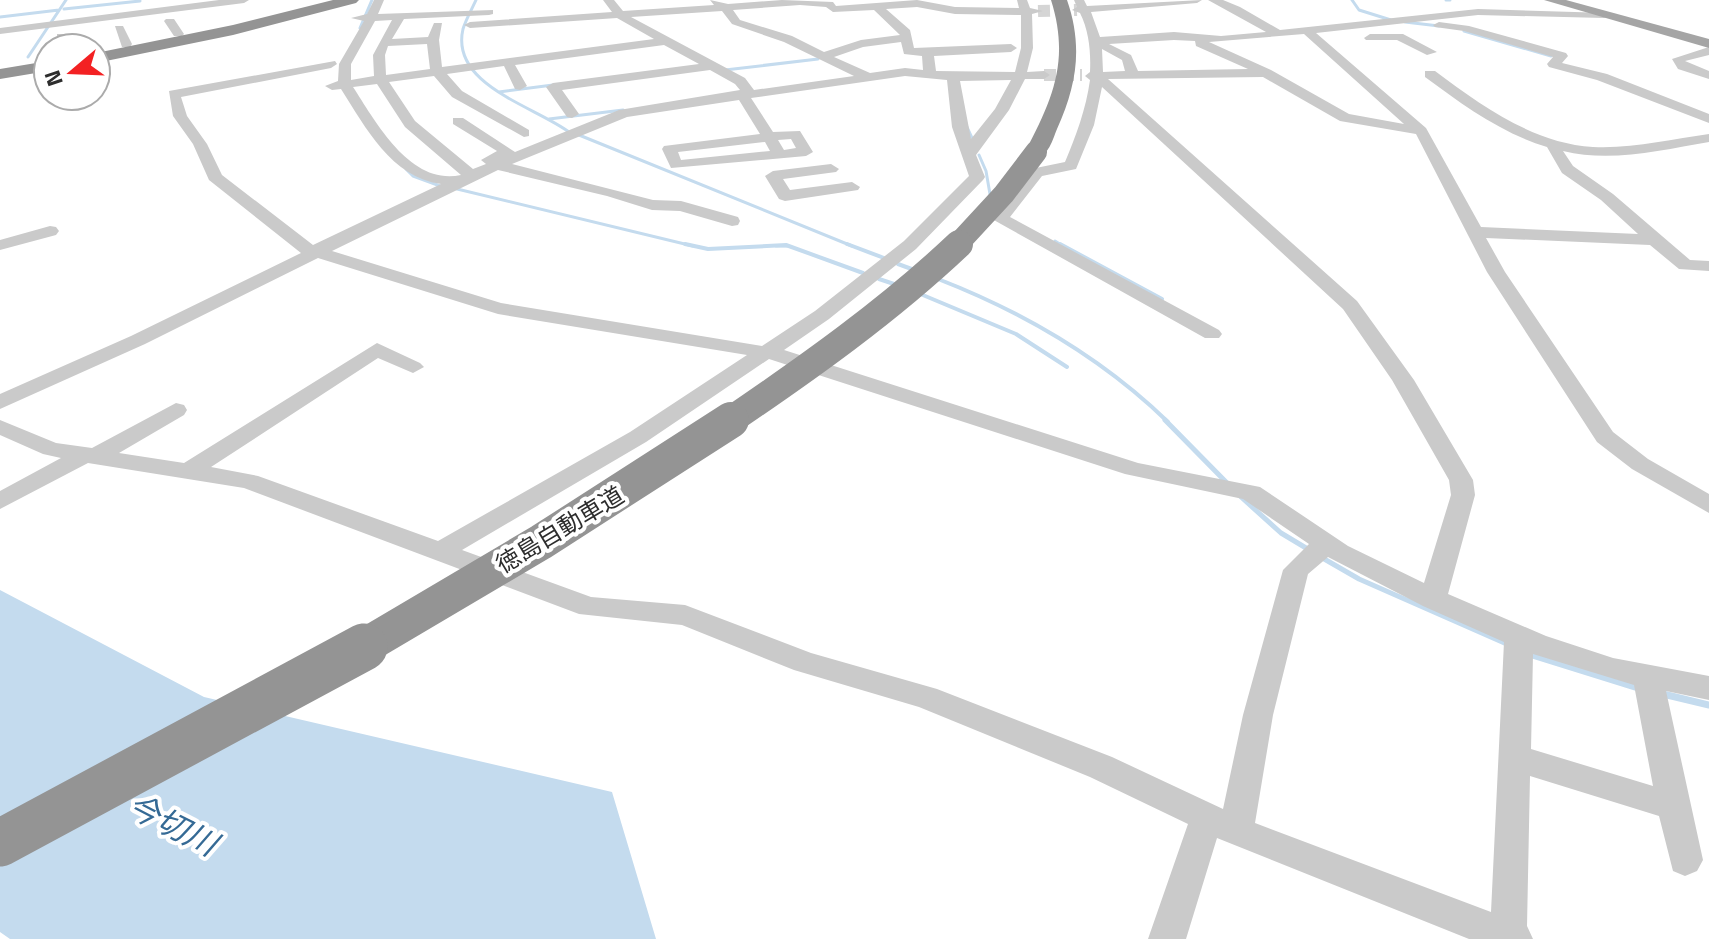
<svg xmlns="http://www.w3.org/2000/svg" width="1709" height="939" font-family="'Titillium Web','Noto Sans JP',sans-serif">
<rect width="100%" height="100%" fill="#fff"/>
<path fill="#c4dbee" d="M0 590 204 697 612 792 656 939H10L0 932Z"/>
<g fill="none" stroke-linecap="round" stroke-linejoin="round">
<path stroke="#c4dbee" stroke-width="3" d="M476 0C472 9 466 19 463 29 450 85 534 106 569 132
M1352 0 1359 10 1391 20
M1446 0H1450
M64 9 140 1
M0 17 59 10
M1405 22 1439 26
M360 28 372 0
M1464 31 1551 56
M28 57 66 0
M725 70 818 59
M499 92 553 85
M549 119 623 110
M965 123 972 138
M579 135 852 246
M979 155 986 171 991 200
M406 169 413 176 443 187
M453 188 693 246
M1055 241 1063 246
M776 246H787"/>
<path stroke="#c4dbee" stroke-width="4" d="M685 244 708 249 786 245 863 273
M847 244 884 258
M1060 244 1162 299
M898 264 917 271
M879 279 897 285
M938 279C1023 312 1102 358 1168 422
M918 293 1016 334 1067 367"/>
<path stroke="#c4dbee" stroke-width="5" d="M1165 420 1227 483
M1240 496 1281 533 1311 551
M1319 556 1359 579 1509 645"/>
<path stroke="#c4dbee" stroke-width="7" d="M1529 654 1638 688
M1663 694 1709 705"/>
<path stroke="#d5d5d5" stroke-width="12" stroke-dasharray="12 6" stroke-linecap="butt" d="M1038 11 1077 10
M1044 75H1082"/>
<path fill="#cacaca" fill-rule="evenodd" d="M219 0H249L244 3 0 34V28Z
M374 0H384L378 14 493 10V14L489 15 404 19 392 39 428 37 434 23H442L439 40 442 67 654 39 617 18 470 28 464 25 470 22 612 12 603 0H614L623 11 714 5 710 0 728 4 782 0 833 2 836 6 917 0 955 7 1019 8 1017 0H1027L1030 8 1043 11 1032 14 1033 48 1027 72 1044 71 1050 75 1044 79H1025L1009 110 976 155 985 177 983 180 916 249 829 319 784 350 1138 463 1260 487 1348 546 1424 583 1451 495 1449 480 1392 380 1343 309 1102 87 1094 125 1076 169 1042 176 1010 217 1219 330 1222 334 1219 338H1205L992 219 1031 169 1065 162C1076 136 1086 109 1090 80L1085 76 1090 72C1091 52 1089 31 1080 13L1072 10 1077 7 1074 0H1084L1087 6 1202 0 1197 3 1091 12 1100 37 1174 32 1221 36 1266 32 1208 0H1223L1240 7 1280 30 1478 9 1608 13V17L1604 18 1478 15 1316 33 1426 128 1481 227 1638 234 1601 200 1562 173 1547 147C1501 133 1463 105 1425 77V71H1435C1482 106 1533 143 1593 147 1632 149 1671 139 1709 134V142C1661 150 1611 163 1563 151L1573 166 1613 194 1690 260 1709 261V271L1679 269 1650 245 1486 238 1505 272 1613 432 1648 459 1709 494V513L1632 469 1597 442 1487 272 1416 134 1340 121 1263 77 1108 79 1357 301 1414 380 1473 480 1475 495 1448 594 1546 636 1613 658 1709 676V700L1666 691 1703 860 1697 871 1685 876 1673 871 1659 816 1530 776 1527 926 1533 939H1469L1217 838 1186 939H1148L1188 824 1090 777 919 707 794 670 682 625 579 614 244 488 88 463 0 509V491L61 458 43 454 0 435V420L56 443 92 448 176 403 184 405 187 410 184 415 119 453 184 463 377 343 420 363 424 367 413 373 378 358 211 467 258 476 438 541 630 432 747 355 498 314 318 258 145 344 0 409V394L131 336 301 253 209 180 193 144 173 116 169 91 335 61 337 64 331 68 181 97 187 116 207 144 222 175 313 245 441 184C391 177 366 128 341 89L332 90 325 86 338 81 339 64 364 21 351 18 367 14ZM800 5 826 7 833 12 874 10 900 35 861 40 824 52 792 36 740 20 733 10ZM917 7 955 14 1021 15V48L1015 72 936 71 934 56 1011 52 1017 48 1011 44 914 48 910 30 886 9ZM722 11 732 24 784 42 854 76 754 90 745 78 631 17ZM392 20 373 55 374 76 351 80V64L375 21ZM1304 34 1404 124 1349 114 1271 70 1209 42ZM1174 40 1195 41 1196 46 1248 69 1138 71 1131 55 1109 44ZM901 42 904 54 922 56 923 70 905 68 870 73 834 57 863 47ZM427 44 430 69 386 75 385 55 388 46ZM664 45 699 64 553 83 546 87 567 117 572 118 579 114 562 90 710 70 735 84 740 90 619 110 515 152 463 118H453V124L497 151 481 160 486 164 473 169 415 121 389 82 434 76 452 97 524 137 529 136V130L462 91 447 74 504 66 515 89 520 90 527 86 515 65ZM1102 49 1122 60 1125 71 1103 72ZM905 76 947 80 952 127 969 176 904 241 815 311 762 346 501 303 332 251 498 170 607 196 652 210 680 211 732 226 738 225 740 221 738 217 681 201 653 200 512 164 627 117 739 100 760 134 664 146 662 149 671 168 806 156 813 152 800 131 773 132 751 98ZM1011 80 995 109 971 139 960 81ZM377 84 405 127 461 175C410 186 376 122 353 87ZM791 139 796 148 784 150 778 140ZM765 142 770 151 681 160 678 152ZM769 359 1125 474 1243 499 1309 544 1283 570 1243 715 1223 809 1112 757 937 689 811 653 685 605 591 597 462 550 646 442ZM1328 557 1423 606 1504 642 1491 912 1255 823 1273 715 1308 574ZM1533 654 1634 685 1653 786 1531 749Z
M166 19H174L184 34 182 36H174L164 21Z
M1439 22 1469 26 1566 53 1568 56 1562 63 1607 74 1709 114V123L1597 80 1549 67 1547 64 1553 57 1464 31 1435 27 1433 25Z
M115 26H123L132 44 130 47H122Z
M57 34H65L69 48H57Z
M1370 34H1403L1437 52 1427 55 1397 40H1366L1364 38Z
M1709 47V55L1685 61 1709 71V79L1678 69 1672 59Z
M831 164 839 169 836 172 783 179 790 190 852 182 860 187 858 190 785 201 779 199 765 176 773 171Z
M50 226 56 227 59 231 56 235 0 250V240Z"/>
<path fill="#a5a5a5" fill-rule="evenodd" d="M1544 0H1566L1709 39V48Z"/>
<path fill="#949494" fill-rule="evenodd" d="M333 0H359L356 3 233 35 96 63V53L233 25Z
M1051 0H1067C1083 46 1077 85 1057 129 1052 141 1049 155 1036 158L1025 152C1053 99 1070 60 1051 0Z
M48 61V71L0 79V69Z"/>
<path stroke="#949494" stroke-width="22" d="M956 246 1004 194 1036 152"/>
<path stroke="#949494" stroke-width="28" d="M728 422C809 367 888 311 959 244"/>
<path stroke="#949494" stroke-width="36" d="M360 649 541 542 731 420"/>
<path stroke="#949494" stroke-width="47" d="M0 843 364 647"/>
</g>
<g text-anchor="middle" stroke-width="8" stroke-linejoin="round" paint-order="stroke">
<g font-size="24" fill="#2d2d2d" stroke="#fff">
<text transform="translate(560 530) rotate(-31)" y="8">徳島自動車道</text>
</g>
<g font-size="32" font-style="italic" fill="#356a95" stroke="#fff">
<text transform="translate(172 825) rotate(27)" y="11">今切川</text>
</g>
</g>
<g transform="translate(72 72) rotate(251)"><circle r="38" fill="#ffffff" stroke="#ababab" stroke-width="2"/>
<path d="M0-6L14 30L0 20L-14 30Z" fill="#f32123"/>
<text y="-12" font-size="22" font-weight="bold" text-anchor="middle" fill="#2d2d2d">N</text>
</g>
</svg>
